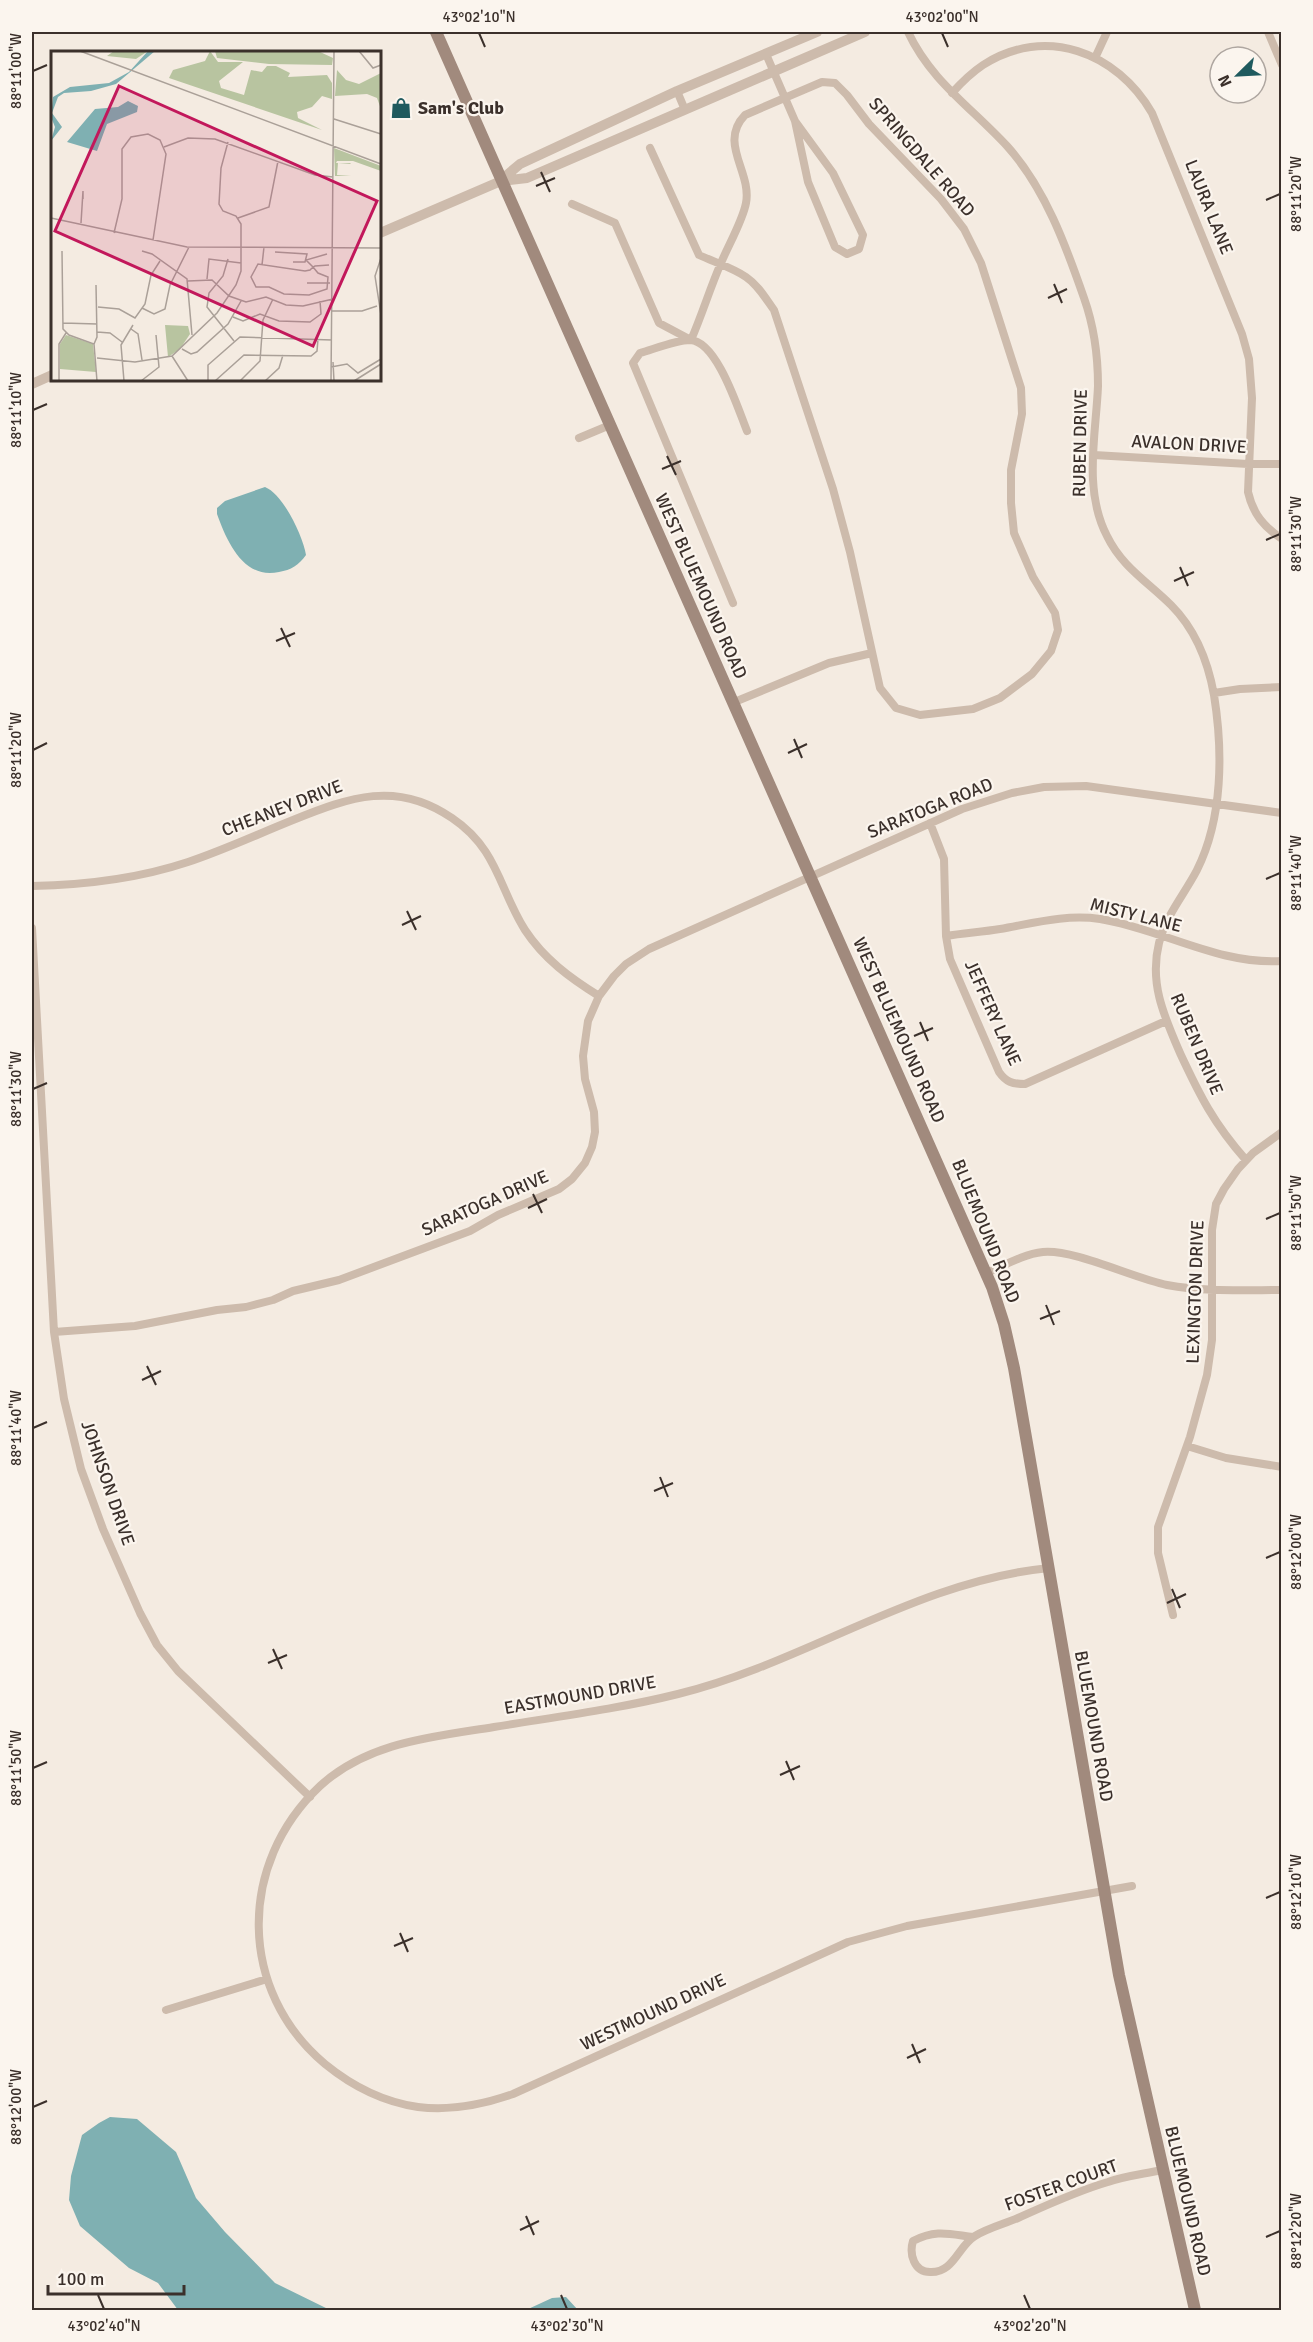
<svg xmlns="http://www.w3.org/2000/svg" width="1313" height="2342" font-family="Signika,sans-serif">
<rect width="100%" height="100%" fill="#f4ebe1"/>
<path fill="#7fb0b2" d="M265 487C283 494 303 536 306 555 299 565 291 570 279 572 244 580 227 542 217 514V508L225 501Z
M110 2117 137 2119 176 2152 196 2198 225 2232 275 2283 330 2310H178L158 2283 129 2268 80 2226 69 2200 71 2176 82 2135 99 2123Z
M566 2297 578 2310H526L552 2298Z"/>
<g fill="none" stroke-linecap="round" stroke-linejoin="round">
<path stroke="#cdbbac" stroke-width="8" d="M908 32C931 81 971 107 1007 146 1045 188 1066 246 1084 298 1094 326 1098 356 1098 386 1096 435 1083 490 1107 536 1122 567 1148 582 1171 605 1196 630 1208 661 1214 695 1223 751 1223 818 1197 870 1184 895 1166 915 1159 943 1149 983 1164 1016 1180 1053 1200 1096 1214 1124 1246 1160
M1268 32 1282 65
M766 54 795 121 808 182 835 247 847 254 859 249 863 235 833 173 795 121
M1095 58 1107 32
M677 91 685 110
M952 93C961 83 971 73 983 65 1045 25 1117 52 1152 113L1242 334 1249 359 1252 398 1248 492C1253 514 1264 527 1282 539
M572 204 615 223 659 323 691 340C702 315 710 288 721 263 728 246 743 220 746 203 752 172 718 143 745 115L822 82 835 83 847 95 869 124 941 199 964 229 981 263 1021 388 1022 414 1011 470V503L1014 533 1033 577 1055 613 1058 630 1051 651 1032 674 1000 698 973 709 920 715 896 708 880 688 850 552 833 489 774 310C766 299 758 285 746 277 733 268 714 262 699 255L650 148
M579 438 610 425
M1094 455 1248 464H1282
M733 603 633 363 640 353C654 349 676 340 690 340 717 341 738 409 747 431
M1214 693 1240 689 1282 687
M732 703 829 663 872 653
M930 823 944 859 946 936 950 959 999 1072C1006 1082 1012 1084 1025 1084L1166 1021
M32 886C85 885 137 879 188 862 224 850 258 834 293 820 350 797 397 780 452 818 498 849 499 889 525 930 544 959 570 978 599 996
M32 928 54 1332 64 1399 81 1469 103 1529 140 1613 157 1645 178 1671 310 1797
M946 936C964 933 982 932 1000 929 1034 923 1066 914 1100 919 1162 929 1218 965 1282 961
M987 1273C1005 1265 1024 1254 1043 1252 1074 1249 1133 1278 1167 1285 1204 1292 1244 1290 1282 1290
M54 1332 135 1326 217 1310 246 1307 273 1300 293 1291 339 1280 470 1231 498 1215 559 1189 572 1179 585 1163 592 1147 595 1132 594 1112 585 1079 583 1056 588 1021 599 996 614 976 626 964 649 949 962 809 1012 793 1044 787 1086 786 1282 813
M1187 1446 1226 1458 1282 1467
M1049 1568C916 1581 805 1663 678 1694 618 1709 555 1717 494 1727 432 1737 368 1742 320 1786 237 1864 238 1991 325 2064 352 2086 383 2102 418 2107 450 2111 482 2105 513 2094L848 1942 907 1926 1132 1886
M1173 1615 1158 1553V1527L1190 1437 1207 1375 1212 1340V1230L1216 1204 1224 1189 1238 1169 1253 1153 1282 1132
M166 2010 267 1979
M973 2237C949 2234 936 2229 913 2241 909 2254 914 2272 930 2272 954 2273 958 2246 975 2236 988 2228 1004 2224 1018 2218 1047 2205 1077 2191 1108 2182 1125 2176 1144 2174 1162 2170"/>
<path stroke="#cdbbac" stroke-width="10" d="M501 180 520 164 677 91 817 32
M380 233 501 181 527 178 865 32
M32 384 52 375"/>
<path stroke="#a18a7d" stroke-width="12" d="M436 32 992 1287 1004 1324 1014 1368 1119 1975 1195 2310"/>
</g>
<path fill="none" stroke="#3b302b" stroke-width="2" d="M479 33 485 47M942 33 948 47M33 71 47 65M541 172 550 192M536 186 555 178M1266 200 1280 194M1054 284 1062 303M1048 298 1067 289M33 410 47 404M667 456 676 475M662 469 681 461M1266 540 1280 534M1180 567 1188 586M1174 581 1194 572M281 628 290 647M276 641 295 633M794 739 802 758M33 750 47 743M788 753 807 744M1266 879 1280 873M407 911 416 930M402 925 421 916M920 1022 928 1041M914 1036 933 1028M33 1089 47 1083M533 1194 542 1213M528 1208 547 1199M1266 1219 1280 1213M1046 1305 1054 1325M1040 1319 1060 1311M147 1366 156 1385M142 1380 161 1371M33 1428 47 1422M660 1477 668 1497M654 1491 673 1483M1266 1558 1280 1552M1172 1589 1180 1608M1167 1603 1186 1594M273 1649 282 1669M268 1663 287 1655M786 1761 794 1780M33 1768 47 1762M780 1775 800 1766M1266 1898 1280 1892M400 1933 408 1952M394 1946 413 1938M912 2044 920 2063M907 2058 926 2049M33 2107 47 2101M526 2216 534 2235M520 2230 539 2221M1266 2237 1280 2231M98 2295 104 2309M561 2295 567 2309M1024 2295 1030 2309"/>
<defs>
<symbol id="shop-bare" viewBox="-9 -9 18 18"><path d="M-5-2.5h2.3a2.7 3.5 0 0 1 5.4 0H5L5.5 6h-11ZM-1.5-2.5h3a1.5 2.3 0 0 0-3 0Z" fill="#1f5a5e" stroke="#fbf5ee" stroke-width="2.5" paint-order="stroke"/></symbol>
</defs>
<g fill-rule="evenodd">
<use href="#shop-bare" x="386" y="93" width="30" height="30"/>
</g>
<g text-anchor="middle" stroke-width="4.5" stroke-linejoin="round" paint-order="stroke">
<g font-size="18" font-weight="bold" fill="#3b302b" stroke="#fbf5ee" text-anchor="start">
<text x="418" y="114">Sam's Club</text>
</g>
<g font-size="18" fill="#3b302b" stroke="#fbf5ee">
<text transform="translate(922 157) rotate(49)" y="6">SPRINGDALE ROAD</text>
<text transform="translate(1209 207) rotate(68)" y="6">LAURA LANE</text>
<text transform="translate(1080 443) rotate(-89)" y="6">RUBEN DRIVE</text>
<text transform="translate(1189 444) rotate(3)" y="6">AVALON DRIVE</text>
<text transform="translate(701 586) rotate(66)" y="6">WEST BLUEMOUND ROAD</text>
<text transform="translate(282 808) rotate(-21)" y="6">CHEANEY DRIVE</text>
<text transform="translate(930 808) rotate(-22)" y="6">SARATOGA ROAD</text>
<text transform="translate(1136 915) rotate(14)" y="6">MISTY LANE</text>
<text transform="translate(993 1013) rotate(66)" y="6">JEFFERY LANE</text>
<text transform="translate(899 1030) rotate(66)" y="6">WEST BLUEMOUND ROAD</text>
<text transform="translate(1197 1044) rotate(67)" y="6">RUBEN DRIVE</text>
<text transform="translate(485 1203) rotate(-24)" y="6">SARATOGA DRIVE</text>
<text transform="translate(986 1231) rotate(68)" y="6">BLUEMOUND ROAD</text>
<text transform="translate(1195 1292) rotate(-88)" y="6">LEXINGTON DRIVE</text>
<text transform="translate(108 1483) rotate(71)" y="6">JOHNSON DRIVE</text>
<text transform="translate(580 1695) rotate(-10)" y="6">EASTMOUND DRIVE</text>
<text transform="translate(1094 1726) rotate(80)" y="6">BLUEMOUND ROAD</text>
<text transform="translate(653 2012) rotate(-25)" y="6">WESTMOUND DRIVE</text>
<text transform="translate(1061 2185) rotate(-20)" y="6">FOSTER COURT</text>
<text transform="translate(1188 2201) rotate(77)" y="6">BLUEMOUND ROAD</text>
</g>
</g>
<g transform="translate(51 51)">
<rect width="330" height="330" fill="#f4ebe1"/>
<path d="M63 0H97L85 8 56 5ZM159 0 167 11H192L168 30 170 37 193 44 200 19 211 21 216 15H225L239 22 237 26 276 24 281 32V48L271 45 261 56 246 61 247 67 271 79 118 27 122 19 154 10ZM164 0H267L282 7 281 14 218 13 166 7ZM286 19 295 29 308 33 330 22V58L326 47 316 43 284 45ZM283 97 330 115V120L302 110H286L285 112H299L300 113 287 112 286 124 300 125H284ZM114 274 137 275 139 283 129 298 117 306ZM15 284 42 293 45 321 9 318V293Z" fill="#b8c4a0"/>
<path d="M97 0H104L65 33 40 40 13 42 7 46 1 62 11 76 0 90 4 76 0 66 2 46 19 36 58 32 78 21ZM77 50 87 55 86 61 56 73 46 100 16 91 44 58 67 56Z" fill="#7fb0b2"/>
<path fill="none" stroke="#aaa098" stroke-width="1.5" d="M29 0 330 113M308 0 322 17 330 14M283 68 330 83M113 96 137 87 164 88 264 124 282 126M0 167 136 196 330 197M187 167 218 156 227 110M30 172 32 140V148M63 182 71 148V98L80 86 97 83 109 89 115 103 102 189M11 200 12 278 18 284 43 293 46 330M91 200 101 203 136 228 141 284M224 201 256 203 254 211H242M276 203 255 209 262 216 267 222 277 226 276 238 258 244 233 243 218 236H205L200 226 207 213 254 220 259 219 262 216 264 215 278 214M330 207 324 225 330 264M177 208 172 225 158 242 156 256 183 290M211 214 213 196M156 228 158 208 190 212M137 230 161 229 178 245 195 251 215 246 235 254 252 255 282 248M256 232H279M47 256 68 258 84 267 94 253 100 224 109 210M91 257 103 263 114 258 119 234 138 196M280 260H311L326 255M182 266 192 270 209 263 228 270 259 271 270 263 269 250M12 272 46 273M80 278 87 283 91 309M46 281 59 282 71 291M43 293 46 286 45 234M131 298 140 303 146 301 177 273 190 250M121 305 137 330M46 307 84 311 121 305 166 262 185 234 190 220V173L185 165 172 160 168 153 170 117 177 91M282 311 283 330M280 316 296 313 307 322 330 308M8 330V293L15 282M73 330 70 294 82 274M90 330 108 316 105 284M157 330V314L189 286 281 289M164 330 193 304 260 305 266 300 267 288M189 330 209 310 212 269 222 248M214 330 228 317 232 304M280 330 283 0M303 330 330 313"/>
<path fill="#c2185b" fill-opacity="0.15" stroke="#c2185b" stroke-width="3" d="M68 35 326 150 262 295 4 180Z"/>
<rect width="330" height="330" fill="none" stroke="#3b302b" stroke-width="3"/>
</g>
<rect width="1313" height="2342" fill="none" stroke="#fbf5ee" stroke-width="66"/>
<g transform="translate(1238 75) rotate(246)"><circle r="28" fill="#fbf5ee" stroke="#aea6a0" stroke-width="1.5"/>
<path d="M0-4.5L10 22L0 15L-10 22Z" fill="#1f5a5e"/>
<text y="-9" font-size="16" font-weight="bold" text-anchor="middle" fill="#3b302b">N</text>
</g>
<path d="M48 2285v9h136v-9" fill="none" stroke="#3b302b" stroke-width="3"/>
<text x="57" y="2285" font-size="18" fill="#3b302b" stroke="#fbf5ee" stroke-width="4.5" paint-order="stroke">100 m</text>
<rect x="33" y="33" width="1247" height="2276" fill="none" stroke="#3b302b" stroke-width="2"/>
<g font-size="15" text-anchor="middle" fill="#3b302b">
<text x="479" y="22">43°02'10"N</text>
<text x="942" y="22">43°02'00"N</text>
<text transform="translate(16 71) rotate(-90)" y="5">88°11'00"W</text>
<text transform="translate(1296 194) rotate(-90)" y="5">88°11'20"W</text>
<text transform="translate(16 410) rotate(-90)" y="5">88°11'10"W</text>
<text transform="translate(1296 534) rotate(-90)" y="5">88°11'30"W</text>
<text transform="translate(16 750) rotate(-90)" y="5">88°11'20"W</text>
<text transform="translate(1296 873) rotate(-90)" y="5">88°11'40"W</text>
<text transform="translate(16 1089) rotate(-90)" y="5">88°11'30"W</text>
<text transform="translate(1296 1213) rotate(-90)" y="5">88°11'50"W</text>
<text transform="translate(16 1428) rotate(-90)" y="5">88°11'40"W</text>
<text transform="translate(1296 1552) rotate(-90)" y="5">88°12'00"W</text>
<text transform="translate(16 1768) rotate(-90)" y="5">88°11'50"W</text>
<text transform="translate(1296 1892) rotate(-90)" y="5">88°12'10"W</text>
<text transform="translate(16 2107) rotate(-90)" y="5">88°12'00"W</text>
<text transform="translate(1296 2231) rotate(-90)" y="5">88°12'20"W</text>
<text x="104" y="2331">43°02'40"N</text>
<text x="567" y="2331">43°02'30"N</text>
<text x="1030" y="2331">43°02'20"N</text>
</g>
</svg>
